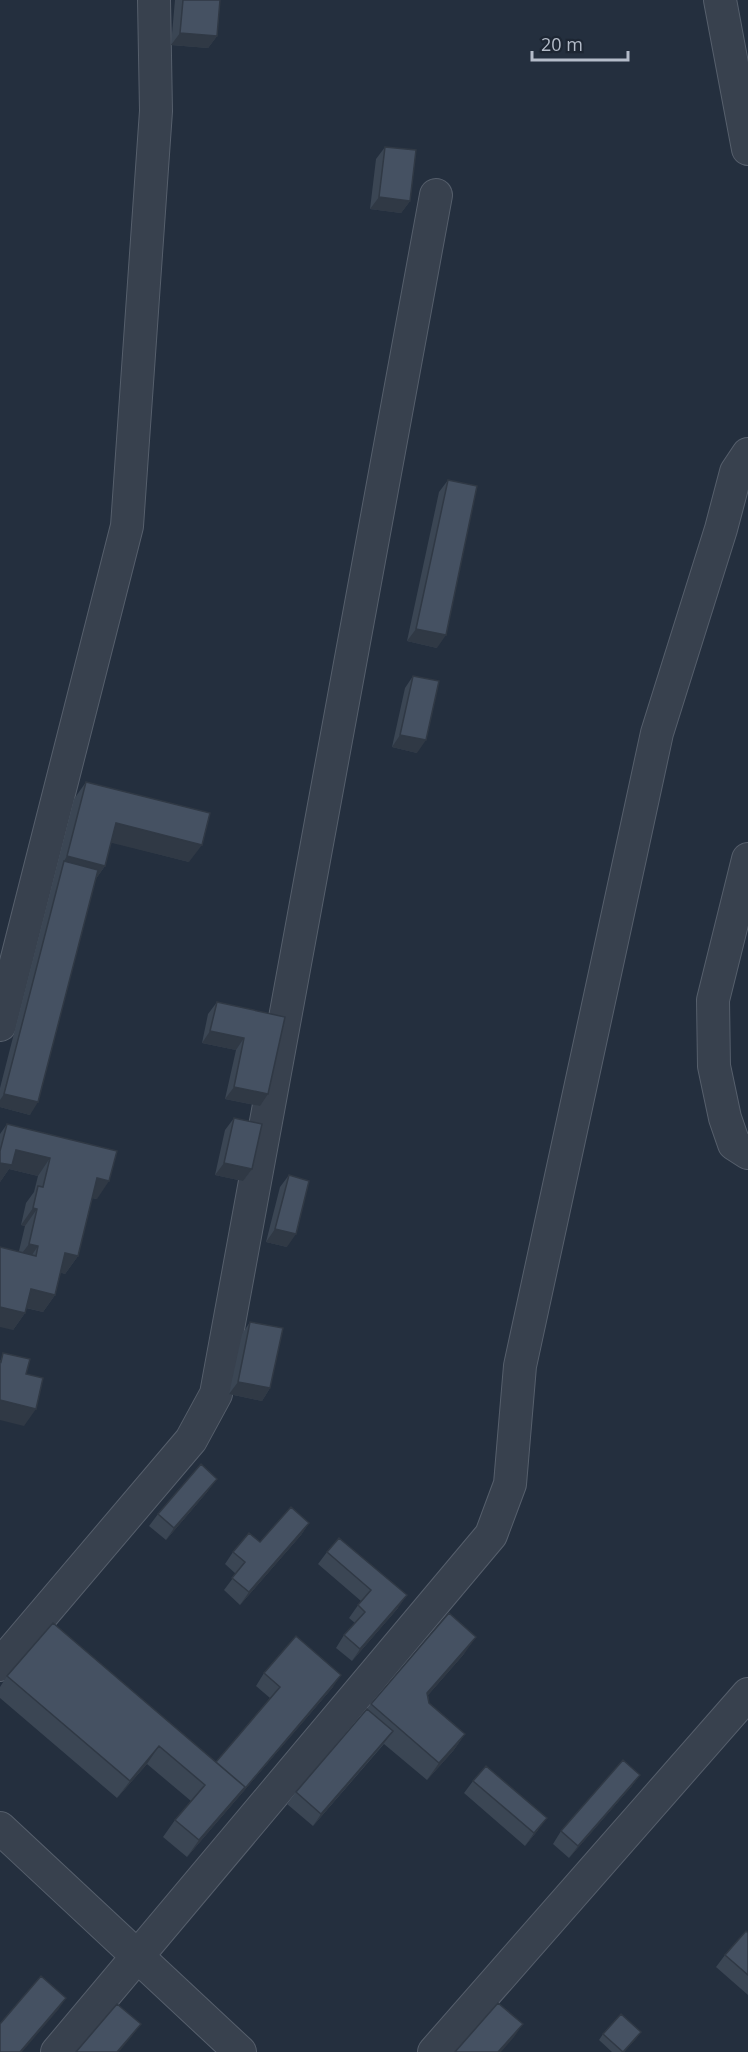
<svg xmlns="http://www.w3.org/2000/svg" width="748" height="2052" font-family="'Open Sans',sans-serif">
<rect width="100%" height="100%" fill="#242f3e"/>
<g fill="none" stroke-linecap="round" stroke-linejoin="round">
<defs>
<path id="minor" d="M720 0 748 149
M748 859 713 1000 714 1066 725 1118 734 1144 748 1153
M0 1025 127 526 156 111 154 0
M0 1665 191 1440 216 1394 436 195
M0 1828 240 2052
M57 2052 491 1535 510 1484 520 1366 657 733 721 529 736 472 748 454
M434 2052 748 1694"/>
</defs>
<use href="#minor" stroke="#565f6c" stroke-width="34"/>
<use href="#minor" stroke="#38414e" stroke-width="32"/>
</g>
<path fill="#3b4654" d="M175 0H220L217 36 208 48 171 45Z
M385 147 410 201 401 213 370 209 376 159Z
M448 480 437 648 407 641 439 492Z
M413 676 417 753 392 747 405 688Z
M86 782 189 862 111 842 105 866 95 880 30 1115 0 1107V1088L74 799Z
M217 1002 285 1017 260 1106 225 1099 236 1050 202 1043 208 1014Z
M234 1118 252 1169 243 1181 215 1175 225 1130Z
M7 1124 97 1199 92 1198 78 1256 65 1274 60 1272 55 1295 43 1312 26 1308 25 1313 13 1330 19 1251 25 1226 21 1225 26 1203 34 1192 38 1176 9 1169 0 1182V1134Z
M289 1175 287 1247 266 1242 280 1187Z
M250 1322 270 1388 262 1401 229 1394 242 1334Z
M208 1491 166 1540 149 1526 158 1514Z
M309 1523 301 1535 240 1605 224 1590 236 1574 225 1564 233 1552 260 1542Z
M327 1552 398 1608 352 1661 336 1648 344 1635 355 1623 349 1618 361 1601 318 1564Z
M464 1654 428 1695 429 1703 465 1734 453 1751 427 1780 384 1744 313 1826 287 1804 296 1792 371 1704Z
M264 1673 333 1687 187 1857 163 1837 175 1820 191 1801 147 1764 117 1798 0 1698V1687L7 1676 216 1762 270 1698 256 1686Z
M640 1775 631 1787 569 1858 553 1844 561 1831Z
M473 1781 538 1830 525 1846 464 1793Z
M748 1933V1995L716 1967 725 1955Z
M641 2032 624 2052H612L599 2040 603 2034Z"/>
<path fill="#303945" d="M180 33 217 36 208 48 171 45Z
M379 197 410 201 401 213 370 209Z
M416 629 446 635 437 648 407 641Z
M400 735 426 740 417 753 392 747Z
M116 823 202 845 189 862 104 841Z
M67 856 105 866 93 883 64 861Z
M210 1031 244 1038 236 1050 202 1043Z
M234 1087 268 1094 260 1106 225 1099Z
M4 1094 38 1102 30 1115 0 1107V1100Z
M16 1150 50 1158 38 1176 9 1169 0 1182V1163Z
M224 1163 252 1169 243 1181 215 1175Z
M97 1178 109 1181 97 1199 85 1196Z
M33 1208 37 1209 25 1226 21 1225Z
M275 1229 296 1234 287 1247 266 1242Z
M29 1244 38 1246 26 1264 16 1261Z
M65 1253 78 1256 65 1274 53 1271Z
M31 1289 55 1295 43 1312 19 1306Z
M0 1307 25 1313 13 1330 0 1327Z
M238 1382 270 1388 262 1401 229 1394Z
M0 1400 36 1409 24 1426 0 1420Z
M217 1479 208 1491 166 1540 174 1528Z
M309 1523 301 1535 240 1605 249 1592Z
M407 1595 398 1608 352 1661 360 1649Z
M476 1637 464 1654 415 1710 427 1693Z
M341 1675 333 1687 187 1857 199 1840Z
M393 1731 384 1743 313 1826 321 1814Z
M465 1734 453 1751 427 1780 439 1763Z
M159 1746 147 1764 117 1798 130 1781Z
M640 1775 631 1787 569 1858 578 1846Z
M547 1818 538 1830 525 1846 534 1833Z
M66 1998 58 2010 22 2052H20Z
M141 2024 132 2036 119 2052H117Z
M523 2024 514 2037 501 2052H498Z
M641 2032 636 2039 624 2052H623Z"/>
<path fill="#455162" stroke="#303945" stroke-width="1.5" d="M183 0H220L217 36 180 33Z
M385 147 416 150 410 201 379 197Z
M448 480 477 486 446 635 416 629Z
M413 676 439 681 426 740 400 735Z
M86 782 210 813 202 845 116 823 105 866 67 856Z
M64 861 98 870 38 1102 4 1094Z
M217 1002 285 1017 268 1094 234 1087 244 1038 210 1031Z
M234 1118 262 1124 252 1169 224 1163Z
M7 1124 117 1151 109 1181 97 1178 78 1256 65 1253 55 1295 31 1289 25 1313 0 1307V1247L36 1256 38 1246 29 1244 37 1209 33 1208 38 1186 43 1187 50 1158 16 1150 12 1165 0 1163V1151Z
M289 1175 309 1181 296 1234 275 1229Z
M250 1322 283 1328 270 1388 238 1382Z
M3 1353 30 1359 26 1374 43 1378 36 1409 0 1400V1361L1 1362Z
M201 1464 217 1479 174 1528 158 1514Z
M291 1507 309 1523 249 1592 232 1578 245 1562 233 1552 249 1533 260 1542Z
M339 1538 407 1595 360 1649 344 1635 365 1612 358 1605 371 1590 327 1552Z
M449 1613 476 1637 427 1693 429 1703 465 1734 439 1763 371 1704Z
M53 1623 245 1787 199 1840 175 1820 205 1785 159 1746 130 1781 7 1676Z
M296 1636 341 1675 242 1792 245 1787 216 1762 280 1687 264 1673Z
M367 1709 393 1731 321 1814 296 1792Z
M623 1760 640 1775 578 1846 561 1831Z
M486 1766 547 1818 534 1833 473 1781Z
M746 1931 748 1933V1975L725 1955Z
M41 1976 66 1998 20 2052H0V2024Z
M498 2003 523 2024 498 2052H455Z
M117 2004 141 2024 117 2052H76Z
M621 2014 641 2032 623 2052 603 2034Z"/>
<path d="M532 51v9h96v-9" fill="none" stroke="#b4bcc9" stroke-width="3"/>
<text x="541" y="51" font-size="18" fill="#b4bcc9" stroke="#1d2633" stroke-width="4.5" paint-order="stroke">20 m</text>
</svg>
